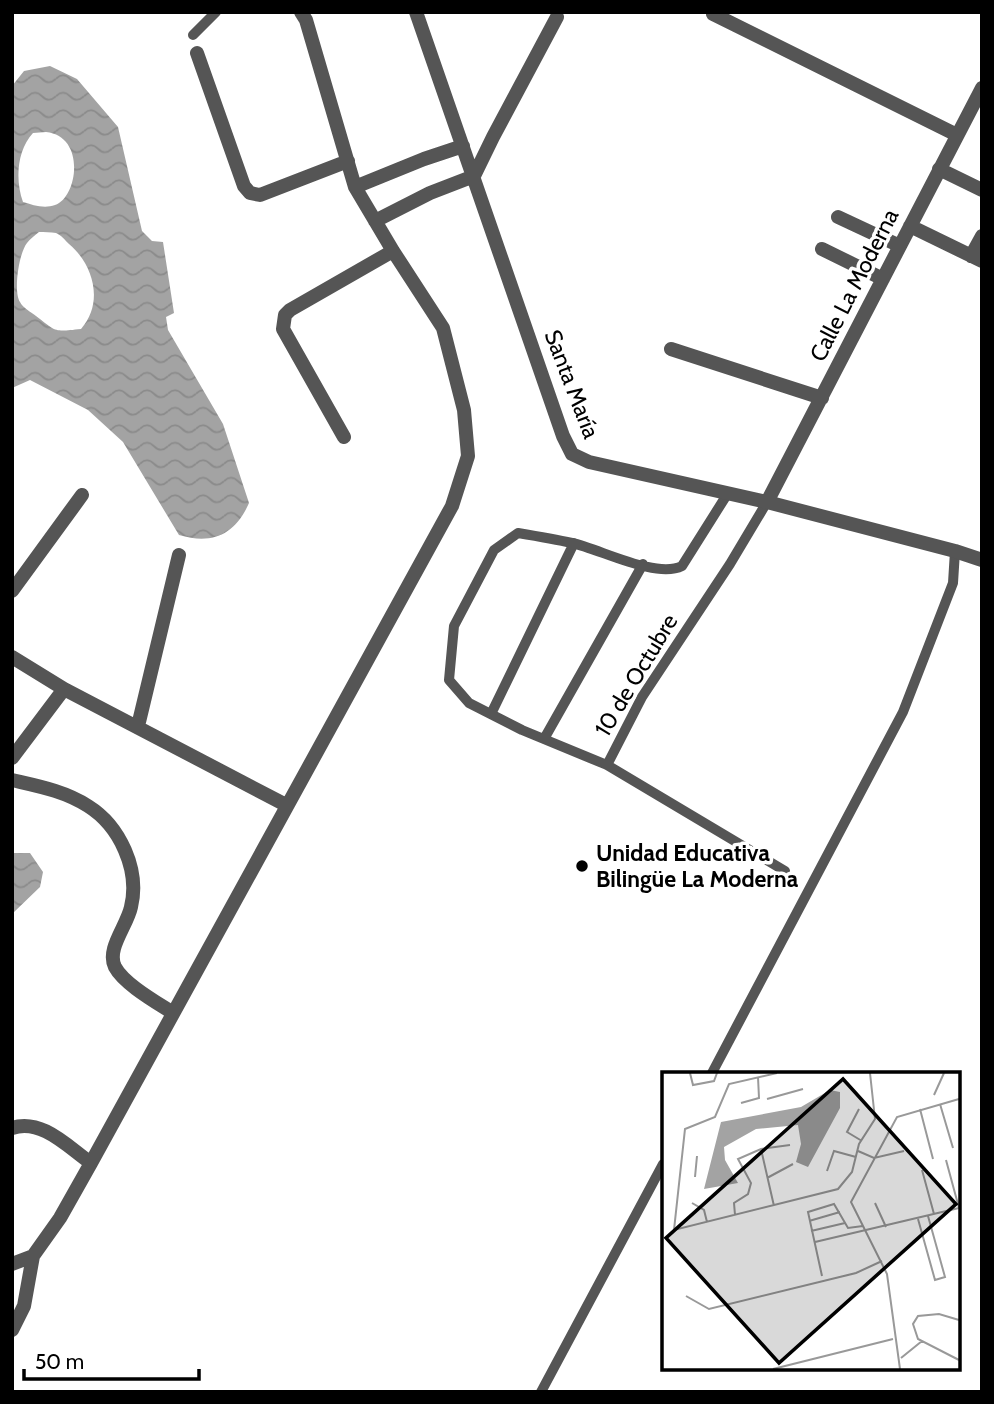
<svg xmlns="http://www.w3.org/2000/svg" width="994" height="1404" font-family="Cabin,sans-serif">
<defs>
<pattern id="water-waves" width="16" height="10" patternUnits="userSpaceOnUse" patternTransform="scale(1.75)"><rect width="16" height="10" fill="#a3a3a3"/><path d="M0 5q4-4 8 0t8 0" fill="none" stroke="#8b8b8b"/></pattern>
</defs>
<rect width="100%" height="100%" fill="#fff"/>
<path fill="url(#water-waves)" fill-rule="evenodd" d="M50 66 77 79 118 127 142 231 152 241 163 242 174 313 166 317 168 330 223 424 249 503C235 535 212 545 179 535L123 442 88 410 30 380 12 388V86L24 71ZM46 132C86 136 78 197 55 205 44 209 33 205 23 202 15 180 17 150 33 133ZM39 232C44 232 51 232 56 233 61 235 65 240 69 244 94 265 104 303 81 329 53 332 57 332 36 316 31 312 23 308 20 302 13 291 19 253 27 243 30 239 35 235 39 232Z
M12 853H30L43 872 40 887 12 914Z"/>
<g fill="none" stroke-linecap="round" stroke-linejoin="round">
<path stroke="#555" stroke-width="10" d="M193 35 216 12
M728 493 682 566C656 579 600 549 572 543 554 539 536 536 518 533L494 550 454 626 449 680 469 703 522 730 607 765 785 871
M491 714 574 543
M544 739 643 564
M607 765 642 697 730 564 767 502
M712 1073 903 712 953 583 955 551
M541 1392 663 1164"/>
<path stroke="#555" stroke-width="14" d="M416 12 563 436 572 454 589 462 767 502 955 551 982 560
M713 14 957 135
M197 53 244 186 250 193 260 195 348 161
M939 169 982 190
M355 187 424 159 463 146
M838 217 900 246
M375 221 430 193 474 176 493 137 557 17
M910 226 982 261
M822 249 883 279
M971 256 982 236
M671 349 822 398
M344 437 283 329 285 315 290 310 393 251
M767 502 982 88
M12 591 82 495
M12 657 64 689 286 805
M138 726 179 555
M12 758 64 689
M12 780C38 786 65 791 88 806 120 826 140 870 131 907 127 926 106 949 115 967 124 984 156 1002 173 1013
M12 1128C42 1118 68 1147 91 1163
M12 1264 33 1256
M12 1330 24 1306 33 1256 60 1218 91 1163 452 506 468 456 464 410 443 328 393 251 355 187 306 20 301 12"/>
</g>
<circle fill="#000" stroke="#fff" stroke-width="2.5" cx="582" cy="866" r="7"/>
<g text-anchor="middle" stroke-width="7" stroke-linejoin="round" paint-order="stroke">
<g font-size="23" fill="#000" stroke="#fff">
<text transform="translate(854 285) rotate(-63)" y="8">Calle La Moderna</text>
<text transform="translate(572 384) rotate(69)" y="8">Santa María</text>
<text transform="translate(636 675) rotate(-59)" y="8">10 de Octubre</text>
</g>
<g font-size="23" font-weight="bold" fill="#000" stroke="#fff" text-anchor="start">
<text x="596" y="861">Unidad Educativa<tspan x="596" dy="26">Bilingüe La Moderna</tspan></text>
</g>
</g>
<g transform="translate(662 1072)">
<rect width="298" height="298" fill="#fff"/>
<path d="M168 18 178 20V36L146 95 134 90 139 72 136 53 94 57 62 75 63 88 76 111 42 117 59 50 139 35Z" fill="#a3a3a3"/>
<path fill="none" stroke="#999" stroke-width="2" d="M28 1 31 13 52 9 55 1M115 1 67 12 53 45 23 57 12 158 176 117 190 100 197 72 213 47 208 1M272 23 282 1M105 27 141 17M79 31 97 26 96 5M278 32 291 76M197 37 185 60 200 69M258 37 271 87M99 77 112 134M196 79 212 86 242 79M284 88 297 136M260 98 272 142M165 99 172 79 194 85M33 105 35 84M105 106 131 92M30 131 42 138 45 150M213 131 224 155M73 143 72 131 86 122 89 111 76 87 99 77 128 73M256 147 273 208 283 205 266 144M147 149 178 140M149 159 183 151M153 170 297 136M160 204 146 140 172 132 186 156 201 154M24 224 47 237 194 201 220 189M297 248 277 242 256 244 251 252 256 267 297 288M239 286 260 269M111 297 231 267M238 297 225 202 189 130 235 45 297 27"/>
<path fill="#000" fill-opacity="0.15" stroke="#000" stroke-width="3.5" d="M181 7 294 132 117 291 4 166Z"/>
<rect width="298" height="298" fill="none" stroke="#000" stroke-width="3.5"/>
</g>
<rect width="994" height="1404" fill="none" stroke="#000000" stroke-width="28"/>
<path d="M24 1369v10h175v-10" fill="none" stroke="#000000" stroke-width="3.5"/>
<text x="35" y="1369" font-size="21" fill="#000000" stroke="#ffffff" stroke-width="5" paint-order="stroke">50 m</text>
</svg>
